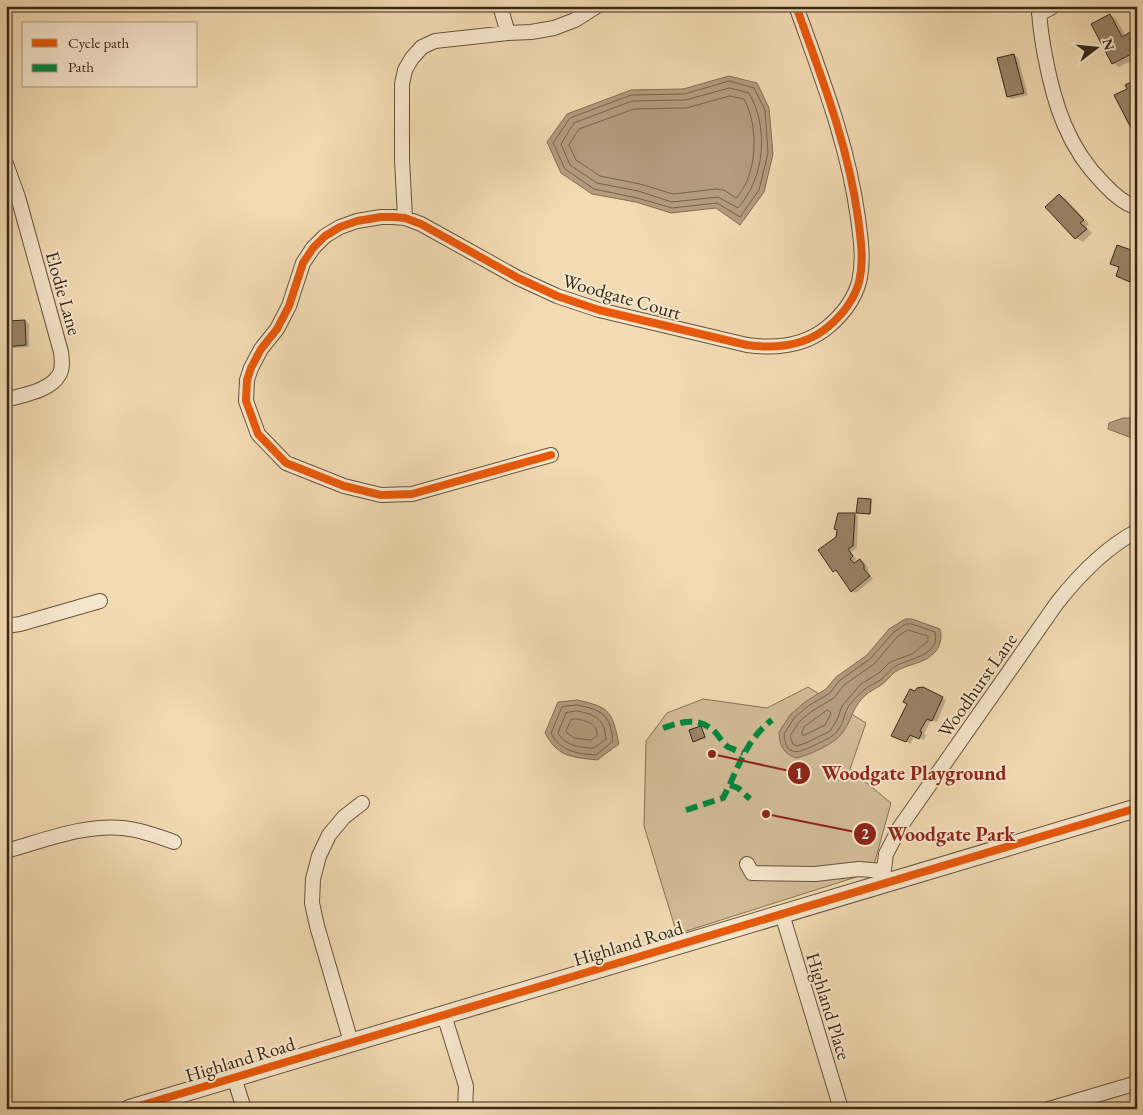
<svg xmlns="http://www.w3.org/2000/svg" width="1143" height="1115" font-family="'EB Garamond',serif">
<rect width="100%" height="100%" fill="#f2dab2"/>
<filter id="stains"><feTurbulence type="fractalNoise" baseFrequency=".004" numOctaves="4"/><feColorMatrix values="0 0 0 0 .2 0 0 0 0 .09 0 0 0 0 .02 0 0 0 .5 -.17"/></filter>
<radialGradient id="worn" r=".72"><stop offset=".6" stop-color="#630" stop-opacity="0"/><stop offset="1" stop-color="#630" stop-opacity=".3"/></radialGradient>
<path fill="#d2bc97" stroke="#857256" d="M808 687 866 723 850 769 891 803 872 872 677 934 644 826 646 741 667 713 703 699 767 708Z"/>
<path fill="#b39d7d" stroke="#826e54" d="M729 76 757 83 769 108 773 154 764 192 740 225 716 208 671 213 636 202 592 194 561 173 547 142 567 114 631 90 683 89Z
M1123 418H1137V440L1108 429 1109 423Z
M905 619H912L940 629C942 636 941 644 936 651 924 665 908 663 895 672 890 676 886 682 881 685 877 688 872 690 868 693 852 706 853 718 843 732 835 744 811 754 797 758 784 755 779 745 779 732L790 715 805 702 826 689 836 677 867 655 889 629Z
M577 700C610 707 612 711 619 744L597 760C571 757 558 757 545 733L558 702Z"/>
<path fill="#0003" d="M1110 15 1116 19 1126 36 1132 33 1137 35V58L1119 67 1113 63Z
M1014 55 1018 58 1028 95 1012 99 1008 97Z
M1059 195 1066 199 1089 224 1086 227 1092 233 1083 242 1076 238 1047 207Z
M1137 253V283L1136 284 1117 276 1120 268 1112 263Z
M6 265 9 276 6 278Z
M25 321 29 324V347L12 348 6 352V329H9V322Z
M871 500 872 501 871 514 857 513Z
M854 514 858 516 857 548 851 552 856 559 854 562 855 564 860 560 864 562 868 568V572L873 579 856 593 852 591 839 573 834 571 820 550 837 537Z
M942 698 946 700 937 722 931 720 924 734 926 735 924 740 914 736 911 744 896 737Z
M701 727 706 738 695 742 694 741Z"/>
<g fill="none" stroke-linecap="round" stroke-linejoin="round">
<path stroke="#76624a" stroke-width="1" d="M730 81 754 88 765 110 768 153 759 190 740 217 717 203 672 208 637 198 594 189 565 169 553 143 570 118 631 95 684 94Z
M730 88 749 93C769 128 765 177 738 208L718 197 672 202 638 191 597 183 570 165 561 144 574 123 632 101 685 100Z
M730 96 744 99C759 126 758 175 736 198L724 190 716 189 673 194 640 184 600 176 576 160 569 145 579 129 634 109 686 108Z
M906 624H912L935 632C941 657 906 658 893 668 889 671 885 676 882 679 876 683 870 685 865 689 859 694 851 702 847 709 844 716 843 724 838 730 833 737 827 739 819 743 804 750 786 762 784 734L794 718 808 706 830 693 839 681 870 659 893 633Z
M908 630 928 636V641L912 654 890 662 879 673 861 684 842 706 837 720 830 731 806 743 797 746 793 744 790 736 799 722 812 711 834 698 844 685 874 664 897 637Z
M577 705C602 710 610 714 613 741L596 755C577 754 560 751 551 733L562 707Z
M828 710 831 713 825 725 805 735H802V732L804 727 816 718Z
M577 711C596 715 604 718 606 739L594 748C581 748 565 746 558 733L566 713Z
M576 719C587 721 598 723 597 736L591 740 574 738 567 733 566 731 571 720Z"/>
</g>
<path fill="#998467" stroke="#382716" d="M1110 14 1122 37 1132 31 1137 40V51L1112 64 1091 24Z
M1014 54 1024 93 1007 97 997 58Z
M1137 79V130L1133 132 1114 95 1127 89 1125 85Z
M1059 194 1084 220 1080 223 1087 229 1075 239 1045 207Z
M1117 245 1137 252V277L1132 275 1130 282 1116 276 1119 267 1110 264Z
M25 320 26 345 6 347 8 321Z
M858 498 871 499 870 514 856 513Z
M838 513H855L853 546 848 549 853 556 850 559 854 563 860 559 864 565V569L870 576 851 592 836 570 833 572 818 550 836 537 837 530 834 529Z
M923 687 943 697 932 721 927 719 920 731 922 732 919 739 910 735 906 742 891 736 907 704 903 702 910 689 915 691 917 688Z
M701 726 705 737 693 742 689 730Z"/>
<g fill="none" stroke-linecap="round" stroke-linejoin="round">
<defs>
<path id="minor" d="M500 6 508 33
M1039 6C1039 23 1042 39 1045 56 1054 104 1068 148 1103 183 1113 194 1123 203 1137 208
M1039 14 1054 6
M6 164 18 197 61 352C62 360 63 369 59 375 50 391 22 395 6 400
M405 218 402 159V84L405 70 412 58 422 47 435 41 508 33 531 32 554 28 575 20 597 6
M551 455 412 494 381 495 344 486 286 463 258 434 246 401 247 380 251 368 261 349 277 329 289 306 303 263 313 248 325 236 340 227 357 221 381 217H393L405 218 421 224 518 278 557 296 599 310 747 345C776 349 806 346 829 326 843 314 854 300 859 282 864 261 861 240 858 218 848 144 821 76 796 6
M6 626 20 624 100 601
M6 851C43 841 84 824 123 828 141 830 158 836 174 842
M747 864 752 873 815 874 859 869 883 871
M882 884 886 854 900 827 1057 603C1079 575 1105 548 1137 531
M782 914 841 1109
M444 1015 466 1086 465 1109
M351 1042 317 926 312 903 313 879 319 856 329 835 344 817 362 803
M234 1077 244 1109
M1049 1109 1137 1083"/>
<path id="tertiary" d="M129 1109 1137 808"/>
</defs>
<use href="#minor" stroke="#66543d" stroke-width="16"/>
<use href="#tertiary" stroke="#66543d" stroke-width="20"/>
<use href="#minor" stroke="#f7e7cd" stroke-width="14"/>
<use href="#tertiary" stroke="#f7e7cd" stroke-width="18"/>
<path stroke="#00873e" stroke-width="6" stroke-dasharray="12 6" stroke-linecap="butt" d="M663 728C681 722 699 716 715 732 720 737 722 743 728 747 733 749 738 751 743 753
M730 785 738 788 750 799
M686 810 723 798C738 770 745 740 772 720"/>
<defs>
<path id="cycleway" d="M551 455 412 494 381 495 344 486 286 463 258 434 246 401 247 380 251 368 261 349 277 329 289 306 303 263 313 248 325 236 340 227 357 221 381 217H393L405 218 421 224 518 278 557 296 599 310 747 345C776 349 806 346 829 326 843 314 854 300 859 282 864 261 861 240 858 218 848 144 821 76 796 6
M129 1109 1137 808"/>
</defs>
<use href="#cycleway" stroke="#f7e7cd" stroke-width="11"/>
<use href="#cycleway" stroke="#e8590c" stroke-width="8"/>
</g>
<g text-anchor="middle" stroke-width="4" stroke-linejoin="round" paint-order="stroke">
<g font-size="19" fill="#382716" stroke="#f7e7cd">
<text transform="translate(64 293) rotate(74)" y="7">Elodie Lane</text>
<text transform="translate(622 296) rotate(16)" y="7">Woodgate Court</text>
<text transform="translate(977 685) rotate(-55)" y="7">Woodhurst Lane</text>
<text transform="translate(628 943) rotate(-17)" y="7">Highland Road</text>
<text transform="translate(829 1006) rotate(73)" y="7">Highland Place</text>
<text transform="translate(240 1059) rotate(-17)" y="7">Highland Road</text>
</g>
</g>
<path fill="none" stroke="#8f2418" stroke-width="2" d="M712 754L799 773M766 814L865 834"/>
<g fill="#8f2418" stroke="#f7e7cd" stroke-width="2">
<circle cx="712" cy="754" r="5"/>
<circle cx="766" cy="814" r="5"/>
<circle cx="799" cy="773" r="12"/>
<circle cx="865" cy="834" r="12"/>
</g>
<g font-size="15" text-anchor="middle" font-weight="bold" fill="#fff">
<text x="799" y="779">1</text>
<text x="865" y="839">2</text>
</g>
<g font-size="20" text-anchor="middle" font-weight="bold" fill="#8f2418" stroke="#f7e7cd" stroke-width="4" stroke-linejoin="round" paint-order="stroke">
<text x="914" y="780">Woodgate Playground</text>
<text x="951" y="841">Woodgate Park</text>
</g>
<rect width="1143" height="1115" fill="none" stroke="#f2dab2" stroke-width="25"/>
<rect x="8" y="8" width="1128" height="1100" fill="none" stroke="#382716" stroke-width="2.5"/>
<rect x="12" y="12" width="1118" height="1090" fill="none" stroke="#382716"/>
<rect x="22" y="22" width="175" height="65" fill="#f7e7cd" stroke="#ab9a84"/>
<rect x="32" y="39" width="25" height="8" fill="#e8590c" stroke="#ab9a84"/>
<text x="68" y="48" font-size="15" fill="#382716">Cycle path</text>
<rect x="32" y="64" width="25" height="8" fill="#00873e" stroke="#ab9a84"/>
<text x="68" y="72" font-size="15" fill="#382716">Path</text>
<g transform="translate(1096 48) rotate(74)" stroke="#f7e7cd" stroke-width="4" paint-order="stroke">
<path d="M0-4L9 19L0 12L-9 19Z" fill="#382716"/>
<text y="-8" font-size="14" font-weight="bold" text-anchor="middle" fill="#382716">N</text>
</g>
<rect width="100%" height="100%" filter="url(#stains)"/>
<rect width="100%" height="100%" fill="url(#worn)"/>
</svg>
